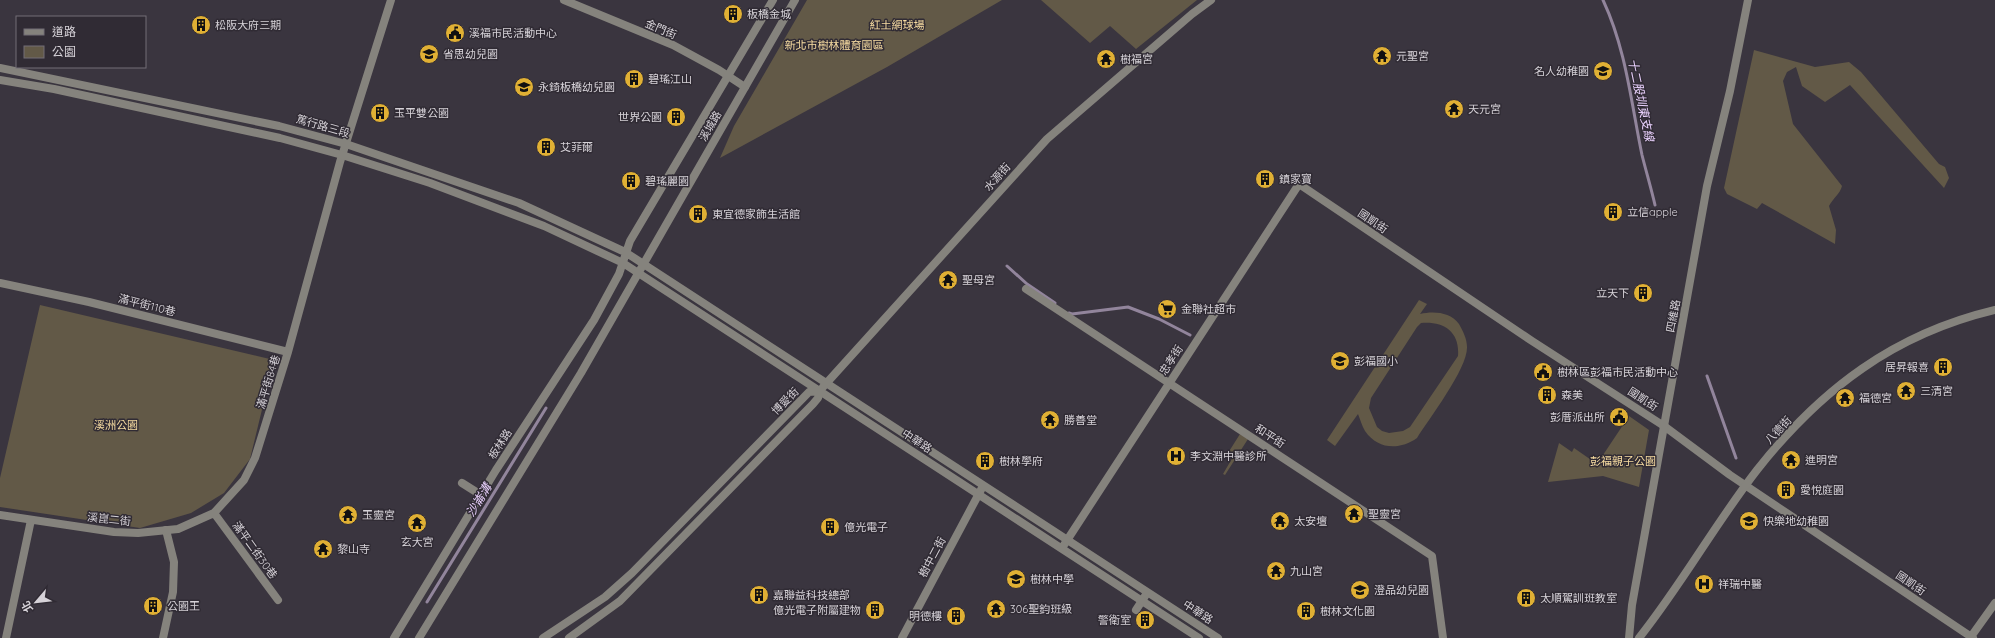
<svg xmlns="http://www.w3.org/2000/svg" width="1995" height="638" font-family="Quicksand,'Noto Sans TC',sans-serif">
<rect width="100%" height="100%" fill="#3a353f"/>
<path fill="#625947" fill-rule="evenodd" d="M807 0H1002L887 67 720 158 734 126Z
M1041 0H1197L1136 49 1110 26 1090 43Z
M1754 50 1815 67 1849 62 1861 72 1939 164 1945 167 1949 178 1944 188 1850 85 1825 102 1802 86 1796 67 1787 72 1783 81 1793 124 1842 186C1840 194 1833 198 1829 206L1836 230 1835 244 1762 203 1757 209 1727 194 1724 188Z
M1419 300 1427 304 1420 314C1434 311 1450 312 1459 324 1463 331 1467 339 1467 347 1468 368 1429 419 1417 438 1400 450 1378 450 1365 431 1362 426 1360 419 1358 414L1335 446 1327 440ZM1421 323C1444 321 1460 332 1458 356L1410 427 1403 431 1389 433 1382 431 1377 427 1369 408 1371 398 1417 327Z
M40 305 274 360 250 459 224 493 191 513 140 528 0 507V478Z
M1629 416 1649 430 1639 487 1603 476 1548 482 1559 443 1572 452 1574 448 1597 464Z
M1240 434 1248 439 1225 475 1223 474 1233 457 1228 453Z"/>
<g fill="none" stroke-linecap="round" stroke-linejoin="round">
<path stroke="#92859c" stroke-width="3" d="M1603 0C1626 49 1631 102 1642 155 1646 171 1651 188 1655 205
M1007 266 1027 284 1055 303
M1069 313 1072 314 1128 307 1159 319 1190 335
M1707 376 1736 458
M427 602 546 408"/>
<path stroke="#85837d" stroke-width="8" d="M163 638 173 592 174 562 166 530"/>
<path stroke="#85837d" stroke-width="8" d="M564 0 673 45 719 70 745 87
M0 283 89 302 288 352
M1026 289 1432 556 1443 638
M462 483 481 495
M214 513 278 600
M0 515 114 532 138 533 178 529 214 513 244 480 255 458 288 352 340 162 391 0
M1062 548 1299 184 1532 341 1664 426 1730 475 1973 638
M1136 610 1147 593
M6 638 31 520
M902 638 983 486
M1970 638 1995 603"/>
<path stroke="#85837d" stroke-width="8" d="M0 68 279 126 346 144 519 203 625 252 1218 638
M0 80 54 89 280 138 342 155 430 183 544 226 623 263 1199 638
M823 387 1047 139 1192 14 1211 0
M394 638 496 470 594 320 619 274 630 241 773 0
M419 638 581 373 795 0
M543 638 605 597 632 573 809 392 820 391
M569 638 620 601 813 404 818 398 820 391
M1629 638 1632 605 1707 186 1730 91 1748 0
M1639 638C1682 584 1715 524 1757 470 1821 389 1894 334 1995 310"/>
</g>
<defs>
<symbol id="building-disc" viewBox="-11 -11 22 22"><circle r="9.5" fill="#e0b034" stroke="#302b34"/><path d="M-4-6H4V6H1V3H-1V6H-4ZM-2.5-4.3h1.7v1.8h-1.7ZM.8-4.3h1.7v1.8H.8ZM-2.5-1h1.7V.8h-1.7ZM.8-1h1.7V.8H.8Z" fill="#111"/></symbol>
<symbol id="civic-disc" viewBox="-11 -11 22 22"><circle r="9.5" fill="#e0b034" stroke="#302b34"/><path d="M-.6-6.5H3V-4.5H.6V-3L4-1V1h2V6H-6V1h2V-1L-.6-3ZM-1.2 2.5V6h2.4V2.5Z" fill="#111"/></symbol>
<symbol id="school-disc" viewBox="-11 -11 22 22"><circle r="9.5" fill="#e0b034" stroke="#302b34"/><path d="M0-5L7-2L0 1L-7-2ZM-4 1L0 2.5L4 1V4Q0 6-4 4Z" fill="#111"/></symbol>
<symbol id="temple-disc" viewBox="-11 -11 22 22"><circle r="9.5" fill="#e0b034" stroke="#302b34"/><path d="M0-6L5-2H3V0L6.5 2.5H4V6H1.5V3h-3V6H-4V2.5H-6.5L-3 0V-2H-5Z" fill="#111"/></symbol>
<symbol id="supermarket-disc" viewBox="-11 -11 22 22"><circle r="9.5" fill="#e0b034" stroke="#302b34"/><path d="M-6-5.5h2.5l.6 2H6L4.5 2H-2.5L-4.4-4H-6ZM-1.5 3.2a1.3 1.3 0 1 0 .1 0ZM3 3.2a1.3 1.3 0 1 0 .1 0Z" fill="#111"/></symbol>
<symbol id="hospital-disc" viewBox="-11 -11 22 22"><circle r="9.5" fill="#e0b034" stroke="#302b34"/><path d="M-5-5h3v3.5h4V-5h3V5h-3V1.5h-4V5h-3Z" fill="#111"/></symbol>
</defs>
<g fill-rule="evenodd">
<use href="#building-disc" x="722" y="3" width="22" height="22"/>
<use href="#building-disc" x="190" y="14" width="22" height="22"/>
<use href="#civic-disc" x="444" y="22" width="22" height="22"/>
<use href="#school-disc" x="418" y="43" width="22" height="22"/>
<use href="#temple-disc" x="1371" y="45" width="22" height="22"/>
<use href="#temple-disc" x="1095" y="48" width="22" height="22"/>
<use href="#school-disc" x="1592" y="60" width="22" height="22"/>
<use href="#building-disc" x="623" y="68" width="22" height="22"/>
<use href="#school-disc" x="513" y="76" width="22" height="22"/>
<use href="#temple-disc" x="1443" y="98" width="22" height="22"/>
<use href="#building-disc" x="369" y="102" width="22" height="22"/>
<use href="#building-disc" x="665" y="106" width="22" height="22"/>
<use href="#building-disc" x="535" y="136" width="22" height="22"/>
<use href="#building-disc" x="1254" y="168" width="22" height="22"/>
<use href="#building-disc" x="620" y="170" width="22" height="22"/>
<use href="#building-disc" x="1602" y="201" width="22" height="22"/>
<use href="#building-disc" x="687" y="203" width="22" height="22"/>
<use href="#temple-disc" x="937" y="269" width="22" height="22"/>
<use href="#building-disc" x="1632" y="282" width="22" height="22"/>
<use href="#supermarket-disc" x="1156" y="298" width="22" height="22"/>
<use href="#school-disc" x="1329" y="350" width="22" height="22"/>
<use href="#building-disc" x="1932" y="356" width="22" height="22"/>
<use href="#civic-disc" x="1532" y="361" width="22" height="22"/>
<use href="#temple-disc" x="1895" y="380" width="22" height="22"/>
<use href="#building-disc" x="1536" y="384" width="22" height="22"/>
<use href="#temple-disc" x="1834" y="387" width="22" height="22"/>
<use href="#civic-disc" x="1608" y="406" width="22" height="22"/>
<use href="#temple-disc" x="1039" y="409" width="22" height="22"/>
<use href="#hospital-disc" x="1165" y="445" width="22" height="22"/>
<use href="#temple-disc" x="1780" y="449" width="22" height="22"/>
<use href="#building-disc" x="974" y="450" width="22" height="22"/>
<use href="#building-disc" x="1775" y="479" width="22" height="22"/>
<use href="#temple-disc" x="1343" y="503" width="22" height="22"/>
<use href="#temple-disc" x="337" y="504" width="22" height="22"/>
<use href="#temple-disc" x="1269" y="510" width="22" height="22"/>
<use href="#school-disc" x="1738" y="510" width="22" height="22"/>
<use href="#temple-disc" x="406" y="512" width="22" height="22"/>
<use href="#building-disc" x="819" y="516" width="22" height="22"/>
<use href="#temple-disc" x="312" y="538" width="22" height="22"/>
<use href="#temple-disc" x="1265" y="560" width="22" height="22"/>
<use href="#school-disc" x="1005" y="568" width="22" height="22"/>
<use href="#hospital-disc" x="1693" y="573" width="22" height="22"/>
<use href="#school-disc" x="1349" y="579" width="22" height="22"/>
<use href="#building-disc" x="748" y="584" width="22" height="22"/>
<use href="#building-disc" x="1515" y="587" width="22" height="22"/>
<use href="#building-disc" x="142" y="595" width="22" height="22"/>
<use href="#temple-disc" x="985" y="598" width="22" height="22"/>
<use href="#building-disc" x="864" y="599" width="22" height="22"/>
<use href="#building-disc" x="1295" y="600" width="22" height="22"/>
<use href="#building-disc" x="945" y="605" width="22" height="22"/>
<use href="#building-disc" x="1134" y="609" width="22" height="22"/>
</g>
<g text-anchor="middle" stroke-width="3" stroke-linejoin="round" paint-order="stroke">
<g font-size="11" fill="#d6d2d8" stroke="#302b34" text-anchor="start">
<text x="747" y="18">板橋金城</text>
<text x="215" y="29">松阪大府三期</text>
<text x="469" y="37">溪福市民活動中心</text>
<text x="443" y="58">省思幼兒園</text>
<text x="1396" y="60">元聖宮</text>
<text x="1120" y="63">樹福宮</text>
<text x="1589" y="75" text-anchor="end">名人幼稚園</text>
<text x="648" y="83">碧瑤江山</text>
<text x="538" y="91">永錡板橋幼兒園</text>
<text x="1468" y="113">天元宮</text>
<text x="394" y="117">玉平雙公園</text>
<text x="662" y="121" text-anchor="end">世界公園</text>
<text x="560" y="151">艾菲爾</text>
<text x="1279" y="183">鎮家寶</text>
<text x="645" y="185">碧瑤麗園</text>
<text x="1627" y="216">立信apple</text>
<text x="712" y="218">東宜德家飾生活館</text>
<text x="962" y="284">聖母宮</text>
<text x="1629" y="297" text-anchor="end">立天下</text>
<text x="1181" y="313">金聯社超市</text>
<text x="1354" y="365">彭福國小</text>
<text x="1929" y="371" text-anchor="end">居昇報喜</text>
<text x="1557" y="376">樹林區彭福市民活動中心</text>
<text x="1920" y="395">三清宮</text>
<text x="1561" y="399">森美</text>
<text x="1859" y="402">福德宮</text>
<text x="1605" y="421" text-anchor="end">彭厝派出所</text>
<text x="1064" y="424">勝善堂</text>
<text x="1190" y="460">李文淵中醫診所</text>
<text x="1805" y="464">進明宮</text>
<text x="999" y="465">樹林學府</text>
<text x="1800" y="494">愛悅庭園</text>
<text x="1368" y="518">聖靈宮</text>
<text x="362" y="519">玉靈宮</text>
<text x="1294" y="525">太安壇</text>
<text x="1763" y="525">快樂地幼稚園</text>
<text x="844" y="531">億光電子</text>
<text x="417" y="546" text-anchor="middle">玄大宮</text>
<text x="337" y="553">黎山寺</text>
<text x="1290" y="575">九山宮</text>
<text x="1030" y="583">樹林中學</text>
<text x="1718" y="588">祥瑞中醫</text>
<text x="1374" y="594">澄品幼兒園</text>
<text x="773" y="599">嘉聯益科技總部</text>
<text x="1540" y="602">太順駕訓班教室</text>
<text x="167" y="610">公園王</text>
<text x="1010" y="613">306聖鈞班級</text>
<text x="861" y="614" text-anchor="end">億光電子附屬建物</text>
<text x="1320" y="615">樹林文化園</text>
<text x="942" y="620" text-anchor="end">明德樓</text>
<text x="1131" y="624" text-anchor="end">警衛室</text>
</g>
<g font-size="11" fill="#f7dca1" stroke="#302b34">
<text x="897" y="29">紅土網球場</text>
<text x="834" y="49">新北市樹林體育園區</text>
<text x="116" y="429">溪洲公園</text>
<text x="1623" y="465">彭福親子公園</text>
</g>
<g font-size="11" fill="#d6d2d8" stroke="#302b34">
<text transform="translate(661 29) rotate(23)" y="4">金門街</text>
<text transform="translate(323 126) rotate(16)" y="4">篤行路三段</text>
<text transform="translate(710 126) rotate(-60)" y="4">溪城路</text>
<text transform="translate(997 177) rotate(-48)" y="4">水源街</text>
<text transform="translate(1373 221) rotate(34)" y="4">國凱街</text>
<text transform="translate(147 305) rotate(14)" y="4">滿平街110巷</text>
<text transform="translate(1673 316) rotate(-79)" y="4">四維路</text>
<text transform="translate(1171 360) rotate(-57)" y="4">忠孝街</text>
<text transform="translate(268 382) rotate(-73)" y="4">滿平街84巷</text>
<text transform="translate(1643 399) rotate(33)" y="4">國凱街</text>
<text transform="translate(785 401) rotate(-45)" y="4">博愛街</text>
<text transform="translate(1778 430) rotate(-47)" y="4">八德街</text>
<text transform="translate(1270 436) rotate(33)" y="4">和平街</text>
<text transform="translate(917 441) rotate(33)" y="4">中華路</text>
<text transform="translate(500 444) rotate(-57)" y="4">板林路</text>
<text transform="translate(109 519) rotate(6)" y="4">溪崑二街</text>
<text transform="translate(255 550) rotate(54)" y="4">滿平二街30巷</text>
<text transform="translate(932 557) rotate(-62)" y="4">樹中二街</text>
<text transform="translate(1911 583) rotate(34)" y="4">國凱街</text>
<text transform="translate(1198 612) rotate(33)" y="4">中華路</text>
</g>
<g font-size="12" font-style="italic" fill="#e9d1fd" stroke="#302b34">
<text transform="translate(1641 100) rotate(78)" y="4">十二股圳東支線</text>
<text transform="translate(479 500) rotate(-58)" y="4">沙崙溝</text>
</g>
</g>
<rect x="16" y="16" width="130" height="52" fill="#302b34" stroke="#726e76"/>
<rect x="24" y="29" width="20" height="6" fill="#85837d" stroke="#726e76"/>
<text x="52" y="36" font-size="12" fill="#d6d2d8">道路</text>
<rect x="24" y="46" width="20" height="12" fill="#625947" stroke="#726e76"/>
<text x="52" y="56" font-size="12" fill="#d6d2d8">公園</text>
<g transform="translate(36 602) rotate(242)" stroke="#302b34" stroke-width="3" paint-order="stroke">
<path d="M0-3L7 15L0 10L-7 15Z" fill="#d6d2d8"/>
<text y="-6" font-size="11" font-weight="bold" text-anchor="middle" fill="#d6d2d8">北</text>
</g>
</svg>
